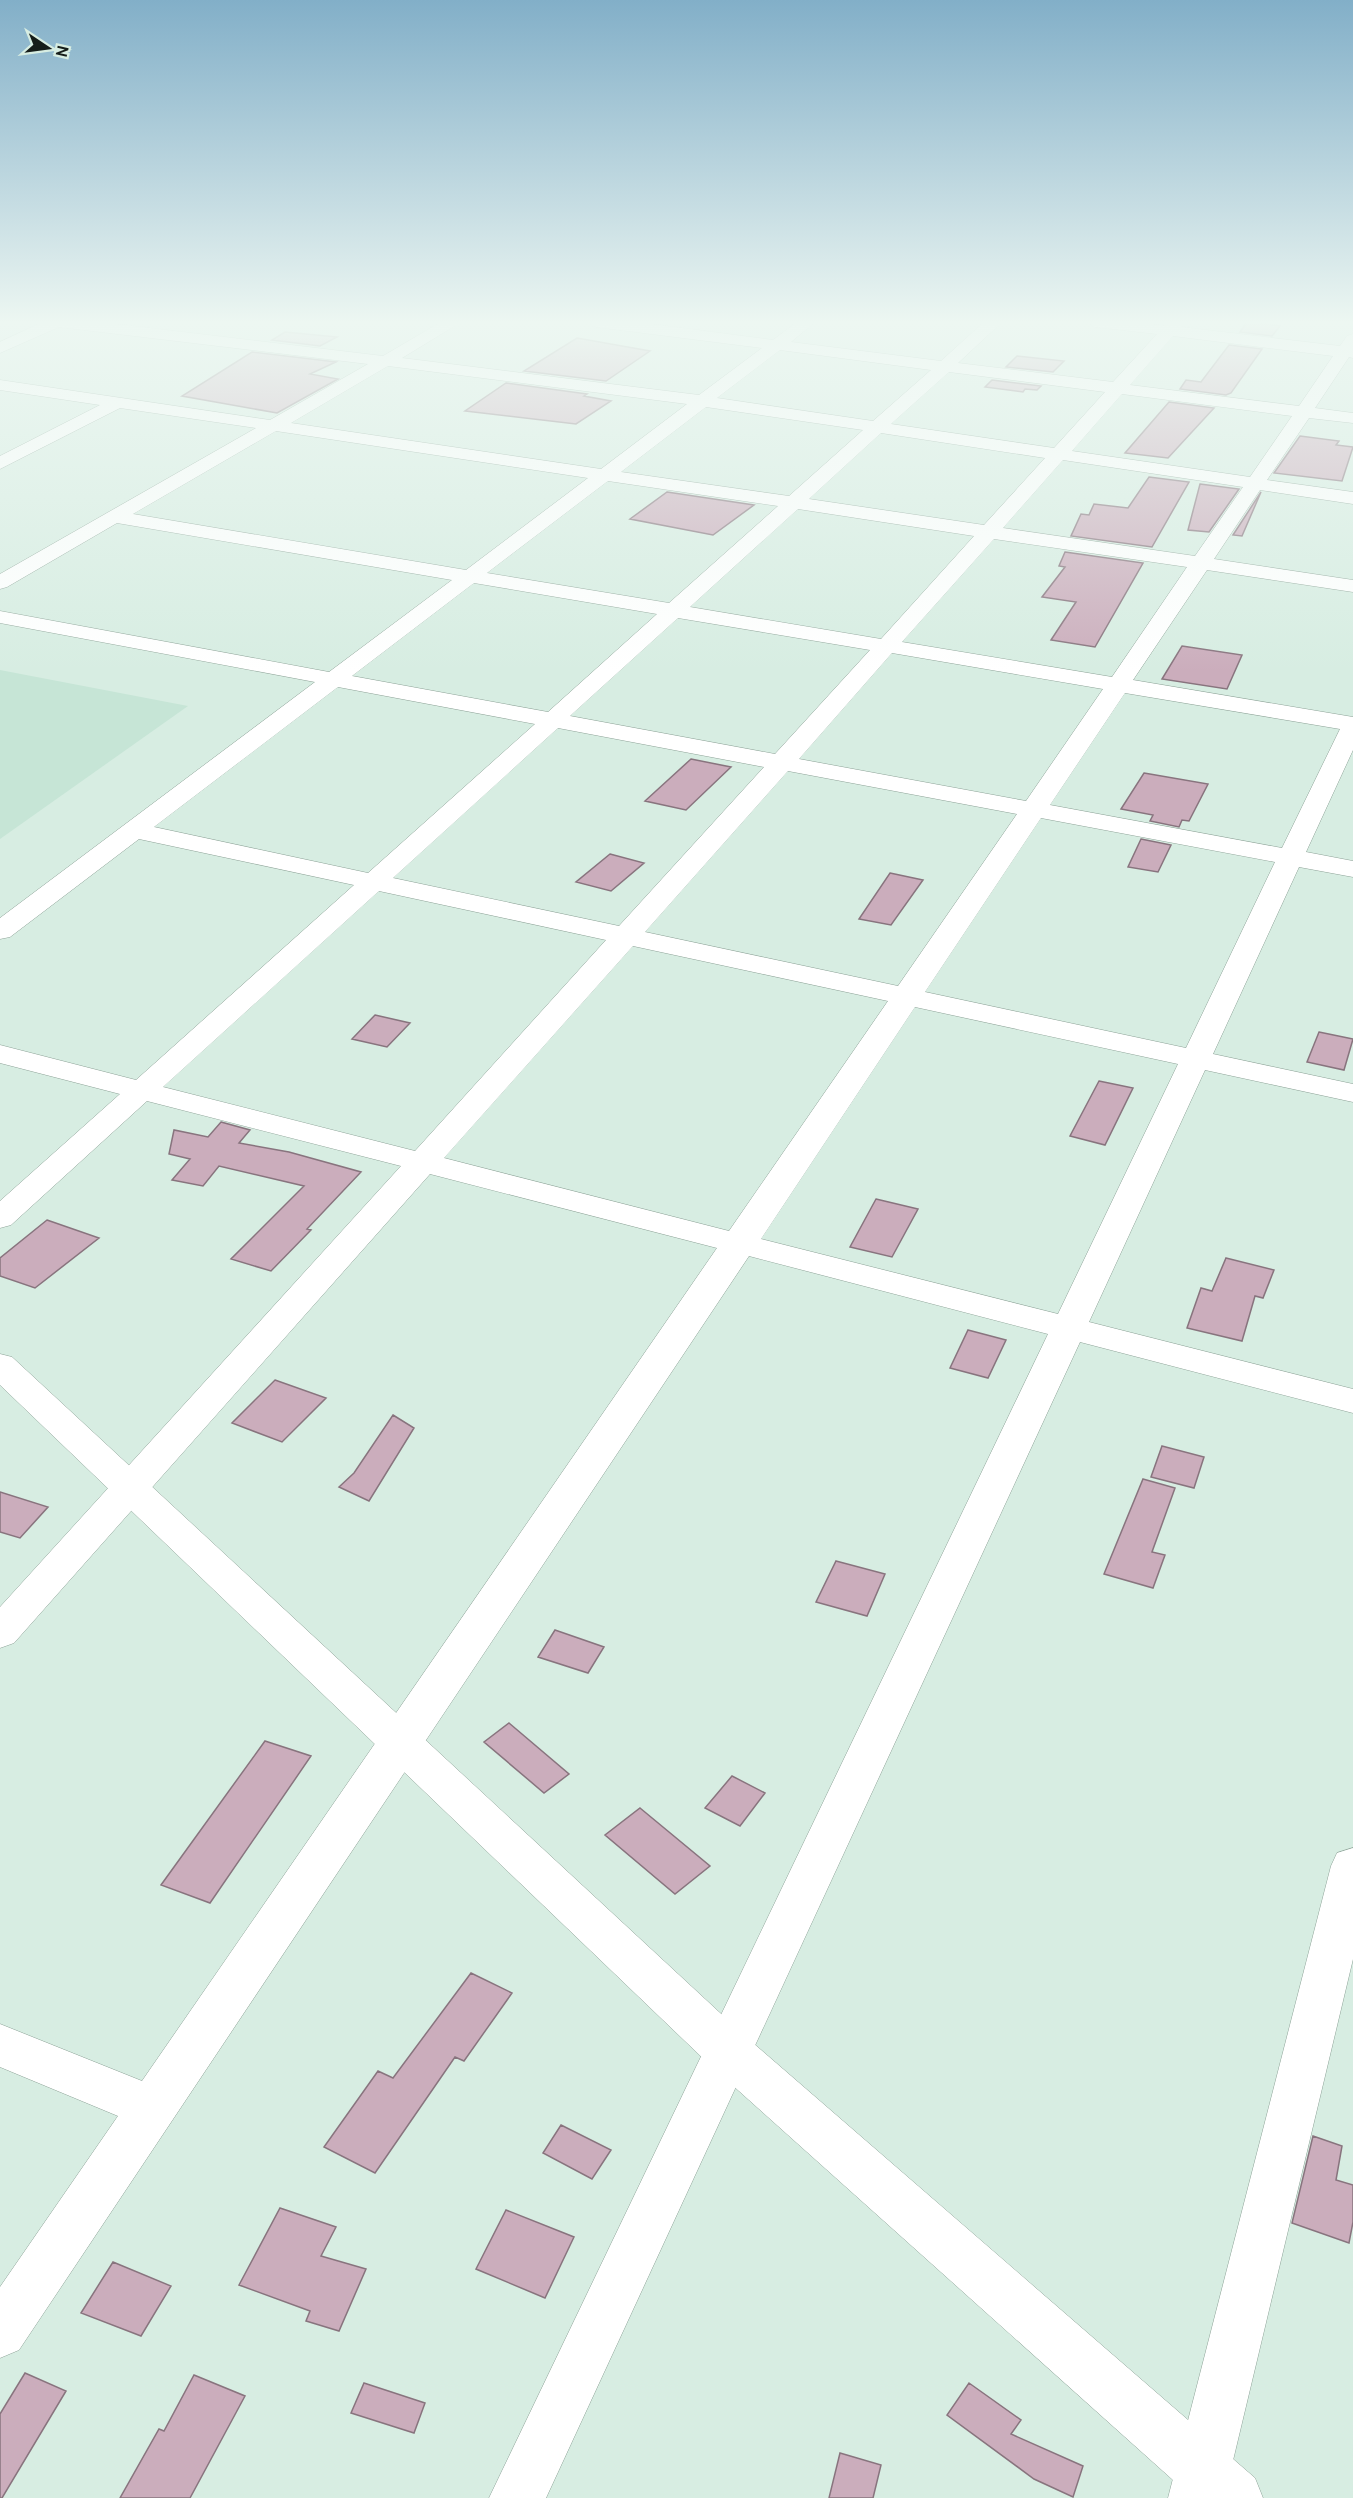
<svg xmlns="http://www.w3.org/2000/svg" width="1353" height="2498" font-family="Cabin,sans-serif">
<rect width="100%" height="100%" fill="#d7ede2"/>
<path fill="#c6e5d6" d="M0 670 188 706 0 839Z"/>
<path fill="#cbadbc" stroke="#88747e" stroke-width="1.5" d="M1247 322H1254L1280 326 1272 336 1240 332Z
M285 332 337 337 320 346 272 340Z
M577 338 650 351 606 381 524 371Z
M1229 345 1262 349 1231 393 1226 395 1180 389 1186 380 1201 382Z
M252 352 336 362 310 374 338 379 277 413 182 396Z
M1017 356 1064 361 1053 372 1006 367Z
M992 380 1041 386 1037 390 1025 389 1023 392 985 387Z
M506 383 587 394 584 396 611 401 576 424 465 411Z
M1169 402 1214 408 1168 458 1125 453Z
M1300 436 1339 441 1336 445 1353 447 1342 481 1274 473Z
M1149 477 1189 482 1152 547 1071 536 1081 514 1089 515 1094 504 1128 508Z
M1200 484 1239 489 1209 532 1188 530Z
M667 492 754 505 713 535 630 519Z
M1261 492 1242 536 1233 535Z
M1065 552 1143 563 1095 647 1051 640 1076 602 1042 597 1065 567 1059 566Z
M1182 646 1242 655 1227 689 1162 679Z
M691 759 731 767 686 810 645 801Z
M1144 773 1208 784 1189 821 1182 820 1179 827 1150 821 1153 815 1121 809Z
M1141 839 1171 845 1158 872 1128 867Z
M610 854 644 863 611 891 576 882Z
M890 873 923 880 891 925 859 919Z
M375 1015 410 1023 387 1047 352 1039Z
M1319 1032 1353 1039 1344 1070 1307 1062Z
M1099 1081 1133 1088 1105 1145 1070 1136Z
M221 1122 250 1130 239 1143 289 1152 361 1172 307 1229 311 1230 271 1271 231 1259 304 1186 219 1166 203 1186 172 1180 190 1159 169 1154 174 1130 208 1137Z
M876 1199 918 1209 892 1257 850 1247Z
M47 1220 99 1238 35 1288 0 1276V1258Z
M1226 1258 1274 1270 1263 1298 1255 1296 1242 1341 1187 1328 1201 1288 1212 1291Z
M968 1330 1006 1340 988 1378 950 1368Z
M275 1380 326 1398 282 1442 232 1423Z
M393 1415 414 1428 369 1501 339 1487 354 1473Z
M1162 1446 1204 1457 1194 1488 1151 1477Z
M1143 1479 1175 1488 1152 1552 1165 1555 1153 1588 1104 1574Z
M0 1492 48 1507 20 1538 0 1532Z
M836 1561 885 1574 867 1616 816 1602Z
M555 1630 604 1647 588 1673 538 1657Z
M509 1723 569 1774 544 1793 484 1742Z
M265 1741 311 1756 210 1903 161 1885Z
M732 1776 765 1793 740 1826 705 1808Z
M640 1808 710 1866 675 1894 605 1835Z
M471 1973 512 1993 464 2061 455 2057 375 2173 324 2147 378 2071 393 2078Z
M561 2125 611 2150 592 2179 543 2153Z
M1313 2136 1342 2146 1336 2180 1353 2185V2222L1349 2243 1292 2223Z
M280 2208 336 2227 321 2256 366 2269 339 2331 306 2321 310 2311 239 2285Z
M506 2210 574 2237 545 2298 476 2269Z
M113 2262 171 2286 141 2336 81 2313Z
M25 2373 66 2391 2 2498H0V2414Z
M194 2375 245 2396 190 2498H120L159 2429 164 2431Z
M364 2383 425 2403 414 2433 351 2413Z
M969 2383 1021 2420 1011 2434 1083 2466 1073 2497 1034 2479 947 2415Z
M840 2453 881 2465 873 2498H829Z"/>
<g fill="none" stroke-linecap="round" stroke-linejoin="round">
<defs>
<path id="street" d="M43 322H99L383 356 441 322H461L402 358 699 395 762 348 596 327 588 322H636L773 340 797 322H815L791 342 941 361 984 322H1002L958 363 1113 382 1157 334 1095 327 1087 322H1137L1165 326 1168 322H1185L1181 327 1340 346 1347 336 1353 334V358L1349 357 1315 408 1353 413V423L1309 418 1267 480 1353 492V504L1260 490 1214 559 1353 580V592L1207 570 1133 680 1353 717V750L1306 852 1353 861V877L1299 867 1213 1054 1353 1084V1102L1205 1070 1089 1322 1353 1389V1413L1080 1342 546 2498H489L1048 1334 749 1256 19 2350 0 2358V2287L118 2116 0 2067V2024L142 2081 717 1248 430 1174 14 1643 0 1648V1607L401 1166 147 1101 11 1225 0 1228V1201L120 1094 0 1063V1045L136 1080 354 885 139 839 10 937 0 939V918L315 682 0 623V611L329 672 452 580 117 523 7 587 0 589V574L256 428 120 408 0 469V456L100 405 0 390V380L270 420 368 364 59 327 0 353V342ZM1173 336 1333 356 1299 406 1130 385ZM780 350 931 370 873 421 717 398ZM388 366 687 404 601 469 291 423ZM949 372 1105 392 1054 448 891 424ZM1122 394 1292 416 1250 477 1072 451ZM706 407 863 430 789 496 621 472ZM276 431 588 478 466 570 133 514ZM881 433 1045 458 984 525 809 499ZM1063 460 1243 487 1195 556 1003 528ZM608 481 778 506 669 603 487 573ZM798 509 974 536 881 639 690 607ZM994 539 1187 567 1112 677 902 642ZM474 583 657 614 548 712 352 676ZM678 618 870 650 775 754 570 716ZM892 653 1103 689 1026 801 799 759ZM338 687 535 724 368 873 154 827ZM1125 693 1340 729 1282 848 1050 805ZM558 728 764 767 619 926 393 878ZM788 771 1017 814 898 986 645 932ZM1041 818 1275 862 1186 1048 925 992ZM379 891 606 940 415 1151 163 1087ZM633 946 888 1001 729 1231 444 1158ZM915 1007 1178 1064 1058 1314 761 1239Z
M1353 1848V1959L1224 2498H1168L1331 1866 1337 1853Z"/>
<path id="secondary" d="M0 1354 12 1357 745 2036 1255 2478 1263 2498H1193L711 2066 0 1385Z"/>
</defs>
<use href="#street" stroke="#8da297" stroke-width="1"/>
<use href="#secondary" stroke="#8da297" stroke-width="1"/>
<use href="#street" fill="#fff" fill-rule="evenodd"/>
<use href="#secondary" fill="#fff" fill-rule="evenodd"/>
</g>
<linearGradient id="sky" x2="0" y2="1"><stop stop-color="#82afc8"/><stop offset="0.48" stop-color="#edf7f2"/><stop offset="1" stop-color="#edf7f2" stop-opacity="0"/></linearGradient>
<rect width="1353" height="672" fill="url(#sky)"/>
<g transform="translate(48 48) rotate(103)" stroke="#d7ede2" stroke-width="4.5" paint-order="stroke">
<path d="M0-4.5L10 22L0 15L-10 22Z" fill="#161e1a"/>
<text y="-9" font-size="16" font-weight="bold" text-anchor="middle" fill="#161e1a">N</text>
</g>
</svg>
